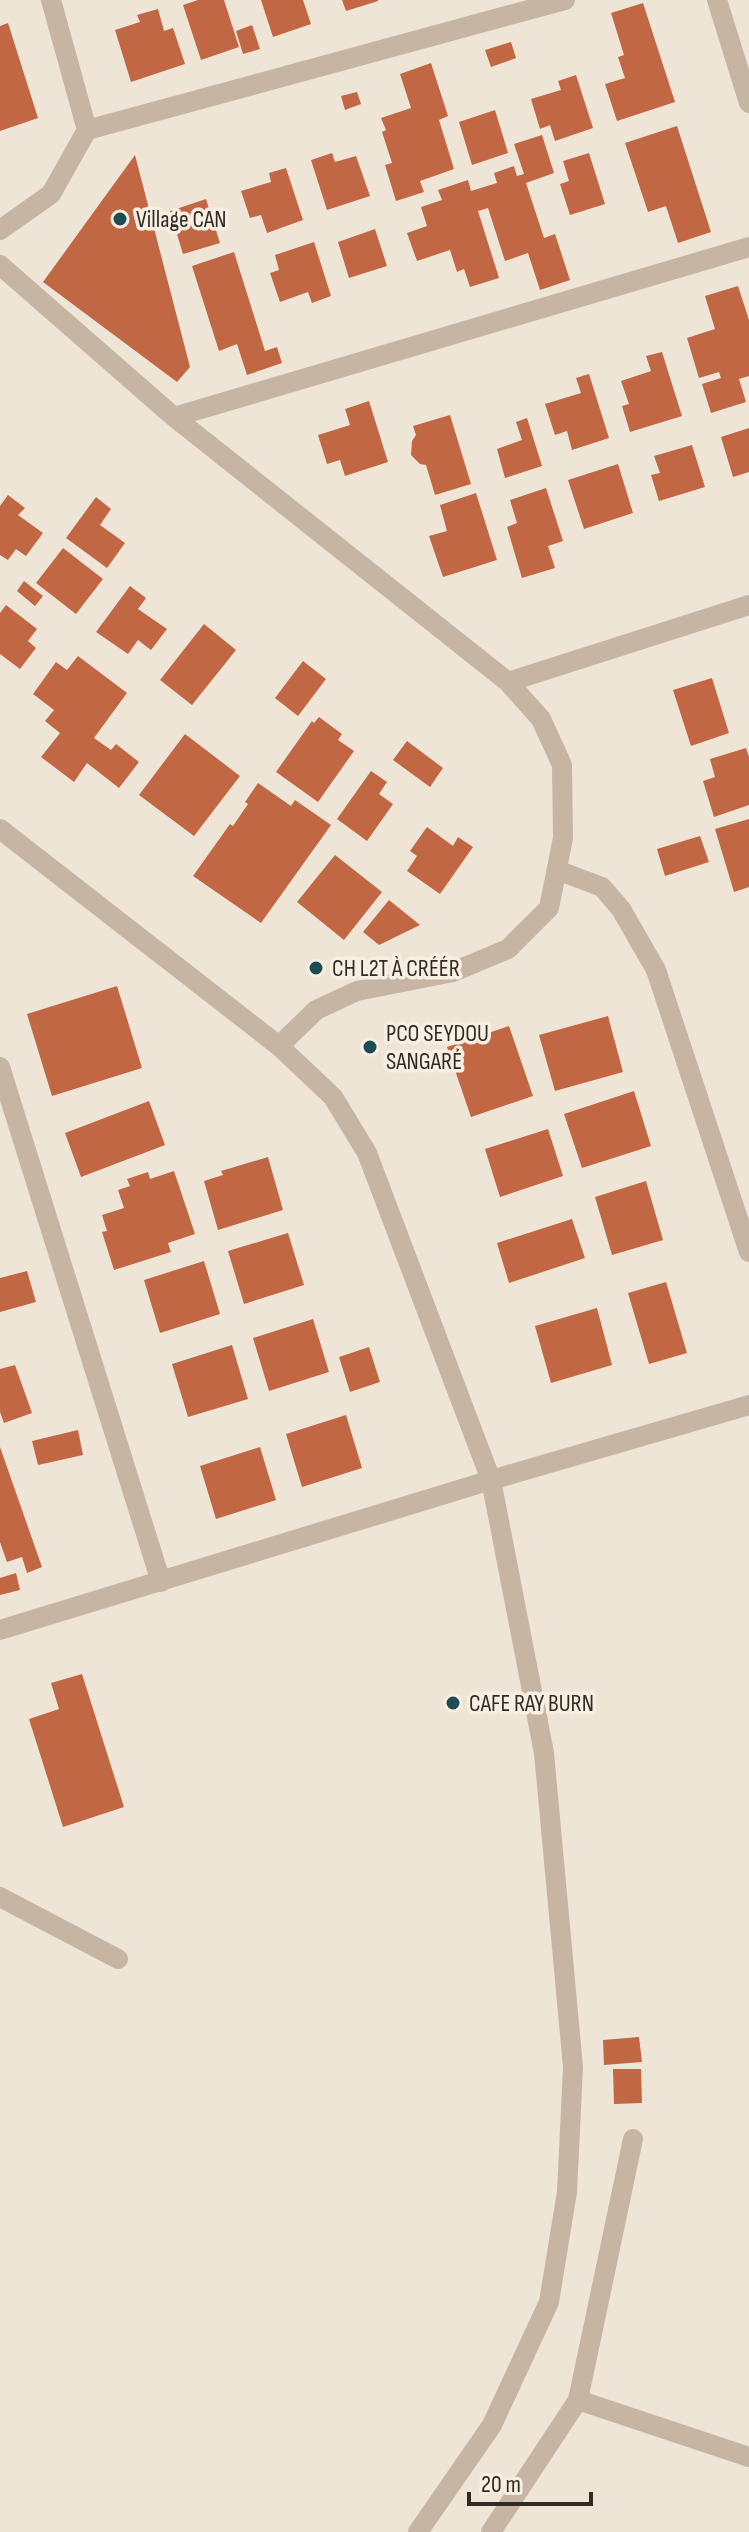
<svg xmlns="http://www.w3.org/2000/svg" width="749" height="2532" font-family="'Sofia Sans Condensed',sans-serif">
<rect width="100%" height="100%" fill="#efe5d7"/>
<path fill="#c16744" d="M198 0H224L239 47 201 60 183 5Z
M261 0H303L311 24 273 37Z
M342 0H378V1L346 11Z
M643 3 675 102 617 121 605 84 625 78 618 57 624 55 611 13Z
M158 9 164 31 173 28 185 64 131 82 115 30 140 22 137 15Z
M8 23 38 118 0 131V26Z
M252 25 260 49 243 54 236 31Z
M511 42 516 58 491 67 485 50Z
M431 63 448 116 439 120 454 169 420 181 424 192 396 201 385 165 392 163 382 132 386 130 381 118 411 108 400 74Z
M576 75 593 128 555 141 550 125 540 129 531 99 561 90 558 81Z
M357 92 361 104 345 110 341 96Z
M495 110 508 153 472 165 459 122Z
M677 126 711 232 678 243 666 206 648 212 625 143Z
M542 135 554 173 526 183 544 238 555 234 570 280 540 290 528 253 505 261 488 208 478 211 499 278 470 287 464 269 457 272 450 250 417 261 407 233 427 226 421 207 442 200 438 190 468 180 471 191 497 183 494 173 514 166 517 176 524 174 514 144Z
M332 153 335 162 356 156 370 196 327 210 311 160Z
M589 153 605 204 570 215 560 184 569 181 563 161Z
M135 155 190 367 177 382 43 282Z
M286 168 303 220 267 233 261 215 250 218 241 191 271 182 269 173Z
M206 199 220 243 183 254 170 211Z
M375 229 387 266 349 278 338 242Z
M314 242 331 296 312 303 308 292 280 302 270 273 279 270 275 255Z
M234 252 265 351 277 347 282 363 247 375 237 344 219 351 192 266Z
M738 286 749 320V376L739 379 746 402 711 413 702 384 721 378 719 372 699 378 687 338 715 329 705 296Z
M662 352 682 416 630 432 622 406 629 404 621 381 651 371 646 356Z
M589 374 609 438 572 450 567 431 555 435 545 404 581 393 576 378Z
M369 401 388 462 345 476 340 460 327 464 318 435 350 425 345 409Z
M450 415 471 484 435 495 426 465 420 464 411 455 412 441 416 435 413 426Z
M527 418 542 466 505 478 497 449 522 440 516 422Z
M749 428V472L733 477 721 437Z
M692 445 705 487 659 501 651 475 660 473 654 456Z
M618 464 633 513 584 529 568 480Z
M546 488 563 541 548 546 555 568 522 578 507 527 517 523 510 500Z
M476 493 497 560 443 577 429 536 447 531 440 505Z
M8 495 25 508 18 515 43 533 26 556 16 549 8 560 0 555V506Z
M96 497 111 509 100 525 125 543 107 568 66 538Z
M63 548 103 579 76 614 36 583Z
M24 581 43 596 35 606 17 591Z
M130 586 146 598 138 609 167 629 151 650 138 640 128 654 96 632Z
M6 605 37 629 28 641 36 648 20 669 0 654V613Z
M204 624 236 650 192 705 160 680Z
M78 656 127 693 94 738 111 750 116 744 139 762 119 788 87 763 74 782 41 757 60 733 45 721 54 710 33 694 56 662 67 670Z
M303 661 326 679 298 716 275 698Z
M712 678 729 733 691 746 673 690Z
M319 717 342 734 338 740 354 751 318 802 276 772 312 721 314 723Z
M185 734 240 776 194 836 139 795Z
M407 741 443 768 430 787 393 760Z
M746 748 749 757V805L714 817 703 781 715 777 710 759Z
M371 771 387 782 379 794 393 804 367 841 337 819Z
M258 783 291 806 295 800 331 825 261 923 193 876 230 824 233 826 248 804 245 802Z
M749 819V887L734 892 715 829Z
M427 827 453 846 458 837 473 847 440 894 407 871 417 856 410 851Z
M700 836 709 862 665 876 657 849Z
M335 855 382 892 344 940 297 902Z
M389 900 420 925 379 945 363 932Z
M117 986 142 1068 52 1096 27 1014Z
M608 1016 623 1072 555 1091 539 1035Z
M509 1026 533 1096 471 1117 447 1047Z
M634 1091 651 1146 582 1168 564 1114Z
M149 1101 165 1145 81 1177 65 1133Z
M548 1129 563 1176 500 1197 485 1149Z
M268 1157 283 1210 218 1230 204 1181 223 1175 221 1171Z
M174 1171 195 1234 168 1243 171 1252 114 1270 102 1232 107 1231 102 1215 124 1208 118 1190 130 1186 127 1179 148 1172 150 1179Z
M646 1181 663 1240 612 1255 595 1197Z
M572 1219 585 1258 509 1283 497 1243Z
M288 1233 304 1285 244 1304 228 1251Z
M204 1261 220 1314 160 1333 144 1280Z
M27 1271 36 1302 0 1312V1278Z
M666 1282 687 1353 649 1364 628 1293Z
M597 1308 612 1365 551 1383 535 1326Z
M313 1319 329 1372 269 1391 253 1338Z
M232 1345 248 1399 188 1417 172 1364Z
M369 1347 380 1382 350 1392 339 1357Z
M15 1365 32 1413 4 1423 0 1412V1369Z
M346 1415 362 1468 302 1487 286 1434Z
M78 1430 83 1455 38 1465 32 1441Z
M0 1447 42 1567 27 1573 22 1557 7 1562 0 1542Z
M260 1447 276 1500 216 1519 200 1466Z
M16 1573 20 1590 0 1595V1578Z
M82 1674 124 1807 63 1827 29 1719 59 1709 51 1683Z
M639 2037 642 2062 604 2065 603 2040Z
M613 2069H641L642 2103 614 2104Z"/>
<g fill="none" stroke-linecap="round" stroke-linejoin="round">
<path stroke="#c7b5a4" stroke-width="20" d="M87 130 565 0
M0 230 51 194 87 130 51 0
M0 265 174 417 508 682
M174 417 749 247
M0 829 279 1046 333 1097 367 1153 491 1480 0 1630
M557 870 602 887 621 909 656 970 749 1252
M279 1046 316 1010 357 991 453 972 508 949 549 908 563 838 562 765 541 719 508 682 749 605
M0 1067 161 1582
M0 1897 118 1959
M578 2400 749 2457
M491 2532 578 2400 633 2139"/>
<path stroke="#c7b5a4" stroke-width="20" d="M717 0 749 103
M418 2532 492 2425 549 2302 567 2192 573 2067 544 1753 491 1480 749 1405"/>
</g>
<g fill="#1d4c52" stroke="#f8efe3" stroke-width="3">
<circle cx="120" cy="219" r="8"/>
<circle cx="316" cy="968" r="8"/>
<circle cx="370" cy="1047" r="8"/>
<circle cx="453" cy="1703" r="8"/>
</g>
<g text-anchor="middle" stroke-width="7" stroke-linejoin="round" paint-order="stroke">
<g font-size="24" fill="#322a25" stroke="#f8efe3" text-anchor="start">
<text x="136" y="227">Village CAN</text>
<text x="332" y="976">CH L2T À CRÉÉR</text>
<text x="386" y="1041">PCO SEYDOU<tspan x="386" dy="28">SANGARÉ</tspan></text>
<text x="469" y="1711">CAFE RAY BURN</text>
</g>
</g>
<path d="M469 2492v12h122v-12" fill="none" stroke="#322a25" stroke-width="4"/>
<text x="481" y="2492" font-size="24" fill="#322a25" stroke="#f8efe3" stroke-width="6" paint-order="stroke">20 m</text>
</svg>
